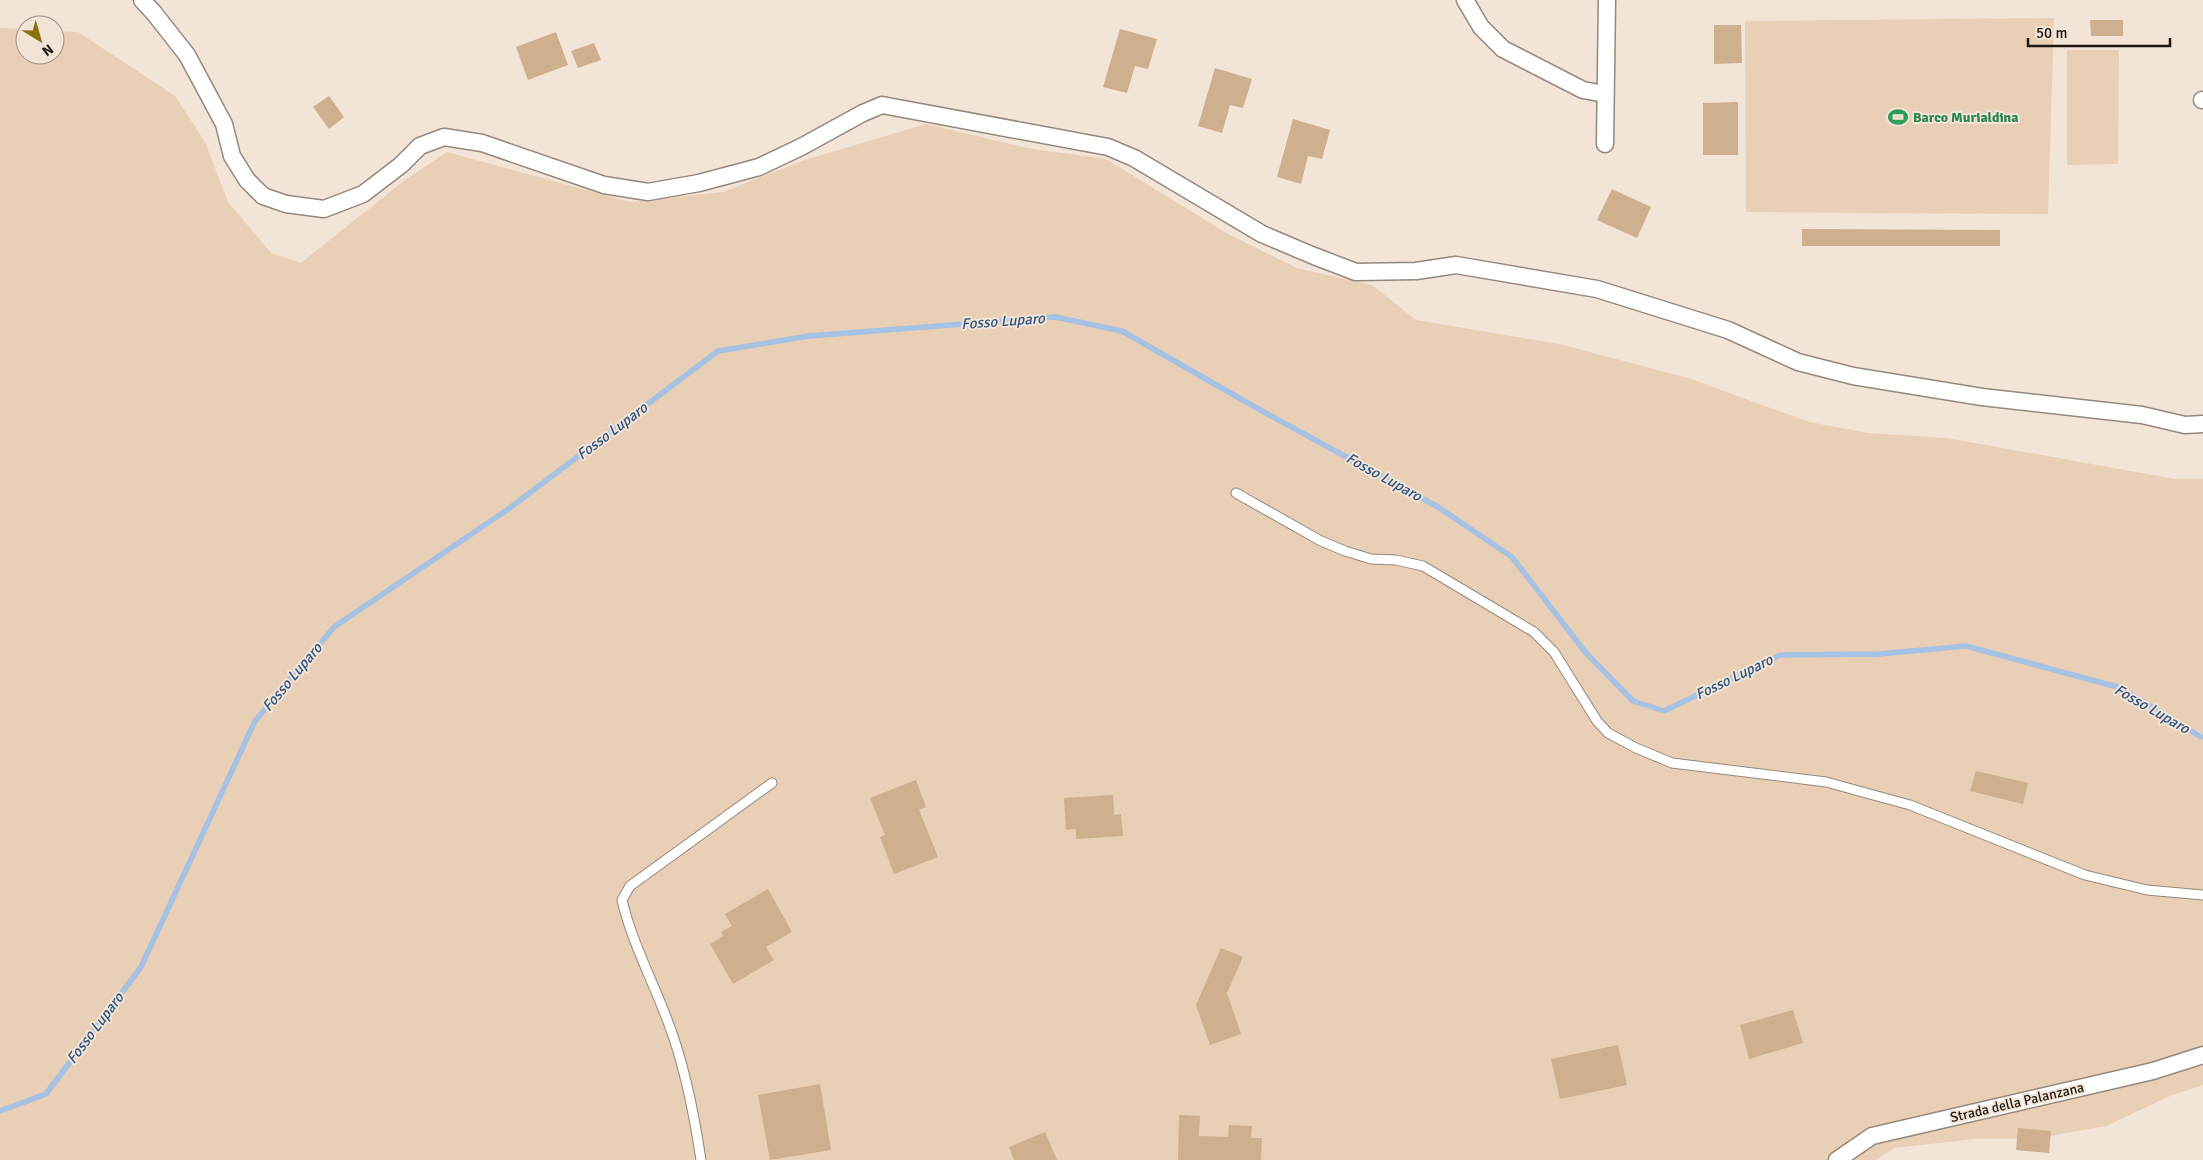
<svg xmlns="http://www.w3.org/2000/svg" width="2203" height="1160" font-family="Signika,sans-serif">
<rect width="100%" height="100%" fill="#f2e4d6"/>
<path fill="#e8cfb5" d="M2054 18 2048 214 1746 212 1745 21Z
M0 28 25 29V55H55V31L78 32 175 96 205 142 228 202 271 253 301 263 405 180 447 152 630 202 723 192 805 160 926 124 1027 148 1106 159 1228 234 1297 268 1372 285 1416 320 1559 344 1688 378 1809 422 1868 433 1947 438 2175 479H2203V1085L2172 1095 2106 1126 2032 1139H1974L1894 1148 1876 1160H0Z
M2067 50H2119L2118 164 2067 165Z"/>
<g fill="none" stroke-linecap="round" stroke-linejoin="round">
<path stroke="#a5c1e3" stroke-width="5.5" d="M0 1111 46 1094 141 967 255 721 334 627 507 510 718 351 809 336 1055 317 1122 331 1253 406 1438 507 1512 557 1586 653 1633 701 1664 711 1780 655 1879 654 1966 646 2121 688 2201 737"/>
</g>
<path fill="#ceaf8e" d="M2090 20H2123V36H2091Z
M1714 25H1741L1742 63 1714 64Z
M1120 29 1157 39 1148 69 1135 66 1127 93 1103 87Z
M556 32 568 65 528 80 516 47Z
M594 43 601 60 578 68 571 51Z
M1215 68 1252 79 1243 108 1230 105 1222 133 1198 126Z
M329 96 344 117 329 129 313 107Z
M1738 102V155H1703V103Z
M1293 119 1330 130 1322 159 1308 156 1301 184 1277 177Z
M1612 189 1651 207 1637 238 1597 220Z
M1802 229 2000 230V246H1802Z
M1976 771 2028 783 2023 804 1970 791Z
M916 780 926 807 919 810 938 857 894 874 880 837 885 835 870 798Z
M1113 795 1114 815 1121 814 1123 836 1076 839V829L1066 830 1064 798Z
M768 889 792 932 766 947 774 960 733 984 710 944 723 936 721 932 732 926 725 914Z
M1221 948 1243 957 1227 993 1241 1034 1210 1045 1196 1005Z
M1793 1010 1803 1043 1749 1059 1740 1025Z
M1618 1045 1627 1085 1560 1099 1551 1059Z
M820 1084 831 1150 770 1160 758 1095Z
M1179 1115 1200 1116 1199 1136 1228 1137 1229 1125 1252 1126 1251 1138H1262L1261 1160H1178Z
M2018 1128 2051 1131 2049 1153 2016 1150Z
M1045 1132 1057 1160H1014L1009 1147Z"/>
<g fill="none" stroke-linecap="round" stroke-linejoin="round">
<defs>
<path id="lane" d="M1236 493 1321 541 1345 551 1371 559 1396 560 1423 566 1534 632 1554 652 1597 721 1608 733 1636 748 1672 763 1826 782 1910 805 2085 875 2147 890 2203 895
M701 1160C694 1113 685 1066 668 1022 653 981 632 943 622 900L630 886 772 783"/>
<path id="street" d="M142 0 154 13 187 55 224 124 232 156 247 180 263 196 286 204 324 209 363 194 401 165 420 146 444 137 482 143 604 185 648 192 699 183 759 167 801 147 863 113 882 105 1108 147 1134 158 1262 234 1314 256 1356 272 1416 271 1456 265 1597 289 1728 330 1798 362 1853 376 1982 397 2142 415 2185 425 2203 424
M1465 0 1481 27 1503 49 1583 90 1605 94
M2202 100H2203
M1605 144 1607 0
M1837 1160 1872 1136 2153 1071 2203 1055"/>
</defs>
<use href="#lane" stroke="#95887c" stroke-width="11"/>
<use href="#street" stroke="#95887c" stroke-width="19"/>
<use href="#lane" stroke="#fff" stroke-width="9"/>
<use href="#street" stroke="#fff" stroke-width="16"/>
</g>
<defs>
<symbol id="stadium-bare" viewBox="-9 -9 18 18"><path d="M0-5a6.5 5 0 1 0 0 10a6.5 5 0 1 0 0-10ZM-3.5-1.8h7v3.6h-7Z" fill="#2e9e5b" stroke="#f2e4d6" stroke-width="2.5" paint-order="stroke"/></symbol>
</defs>
<g fill-rule="evenodd">
<use href="#stadium-bare" x="1884" y="103" width="28" height="28"/>
</g>
<g text-anchor="middle" stroke-width="4" stroke-linejoin="round" paint-order="stroke">
<g font-size="14" font-weight="bold" fill="#27864d" stroke="#f2e4d6" text-anchor="start">
<text x="1913" y="122">Barco Murialdina</text>
</g>
<g font-size="14" fill="#1d1813" stroke="#f2e4d6">
<text transform="translate(2017 1102) rotate(-13)" y="5">Strada della Palanzana</text>
</g>
<g font-size="15" font-style="italic" fill="#2e5683" stroke="#f2e4d6">
<text transform="translate(1003 321) rotate(-4)" y="5">Fosso Luparo</text>
<text transform="translate(612 431) rotate(-37)" y="5">Fosso Luparo</text>
<text transform="translate(1384 477) rotate(29)" y="5">Fosso Luparo</text>
<text transform="translate(292 677) rotate(-50)" y="5">Fosso Luparo</text>
<text transform="translate(1734 677) rotate(-26)" y="5">Fosso Luparo</text>
<text transform="translate(2152 709) rotate(30)" y="5">Fosso Luparo</text>
<text transform="translate(95 1028) rotate(-53)" y="5">Fosso Luparo</text>
</g>
</g>
<g transform="translate(40 40) rotate(143)"><circle r="24" fill="#f2e4d6" stroke="#9d9288"/>
<path d="M0-4L9 19L0 12L-9 19Z" fill="#8c7113"/>
<text y="-8" font-size="14" font-weight="bold" text-anchor="middle" fill="#1d1813">N</text>
</g>
<path d="M2028 38v8h142v-8" fill="none" stroke="#1d1813" stroke-width="2.5"/>
<text x="2036" y="38" font-size="15" fill="#1d1813" stroke="#f2e4d6" stroke-width="4" paint-order="stroke">50 m</text>
</svg>
